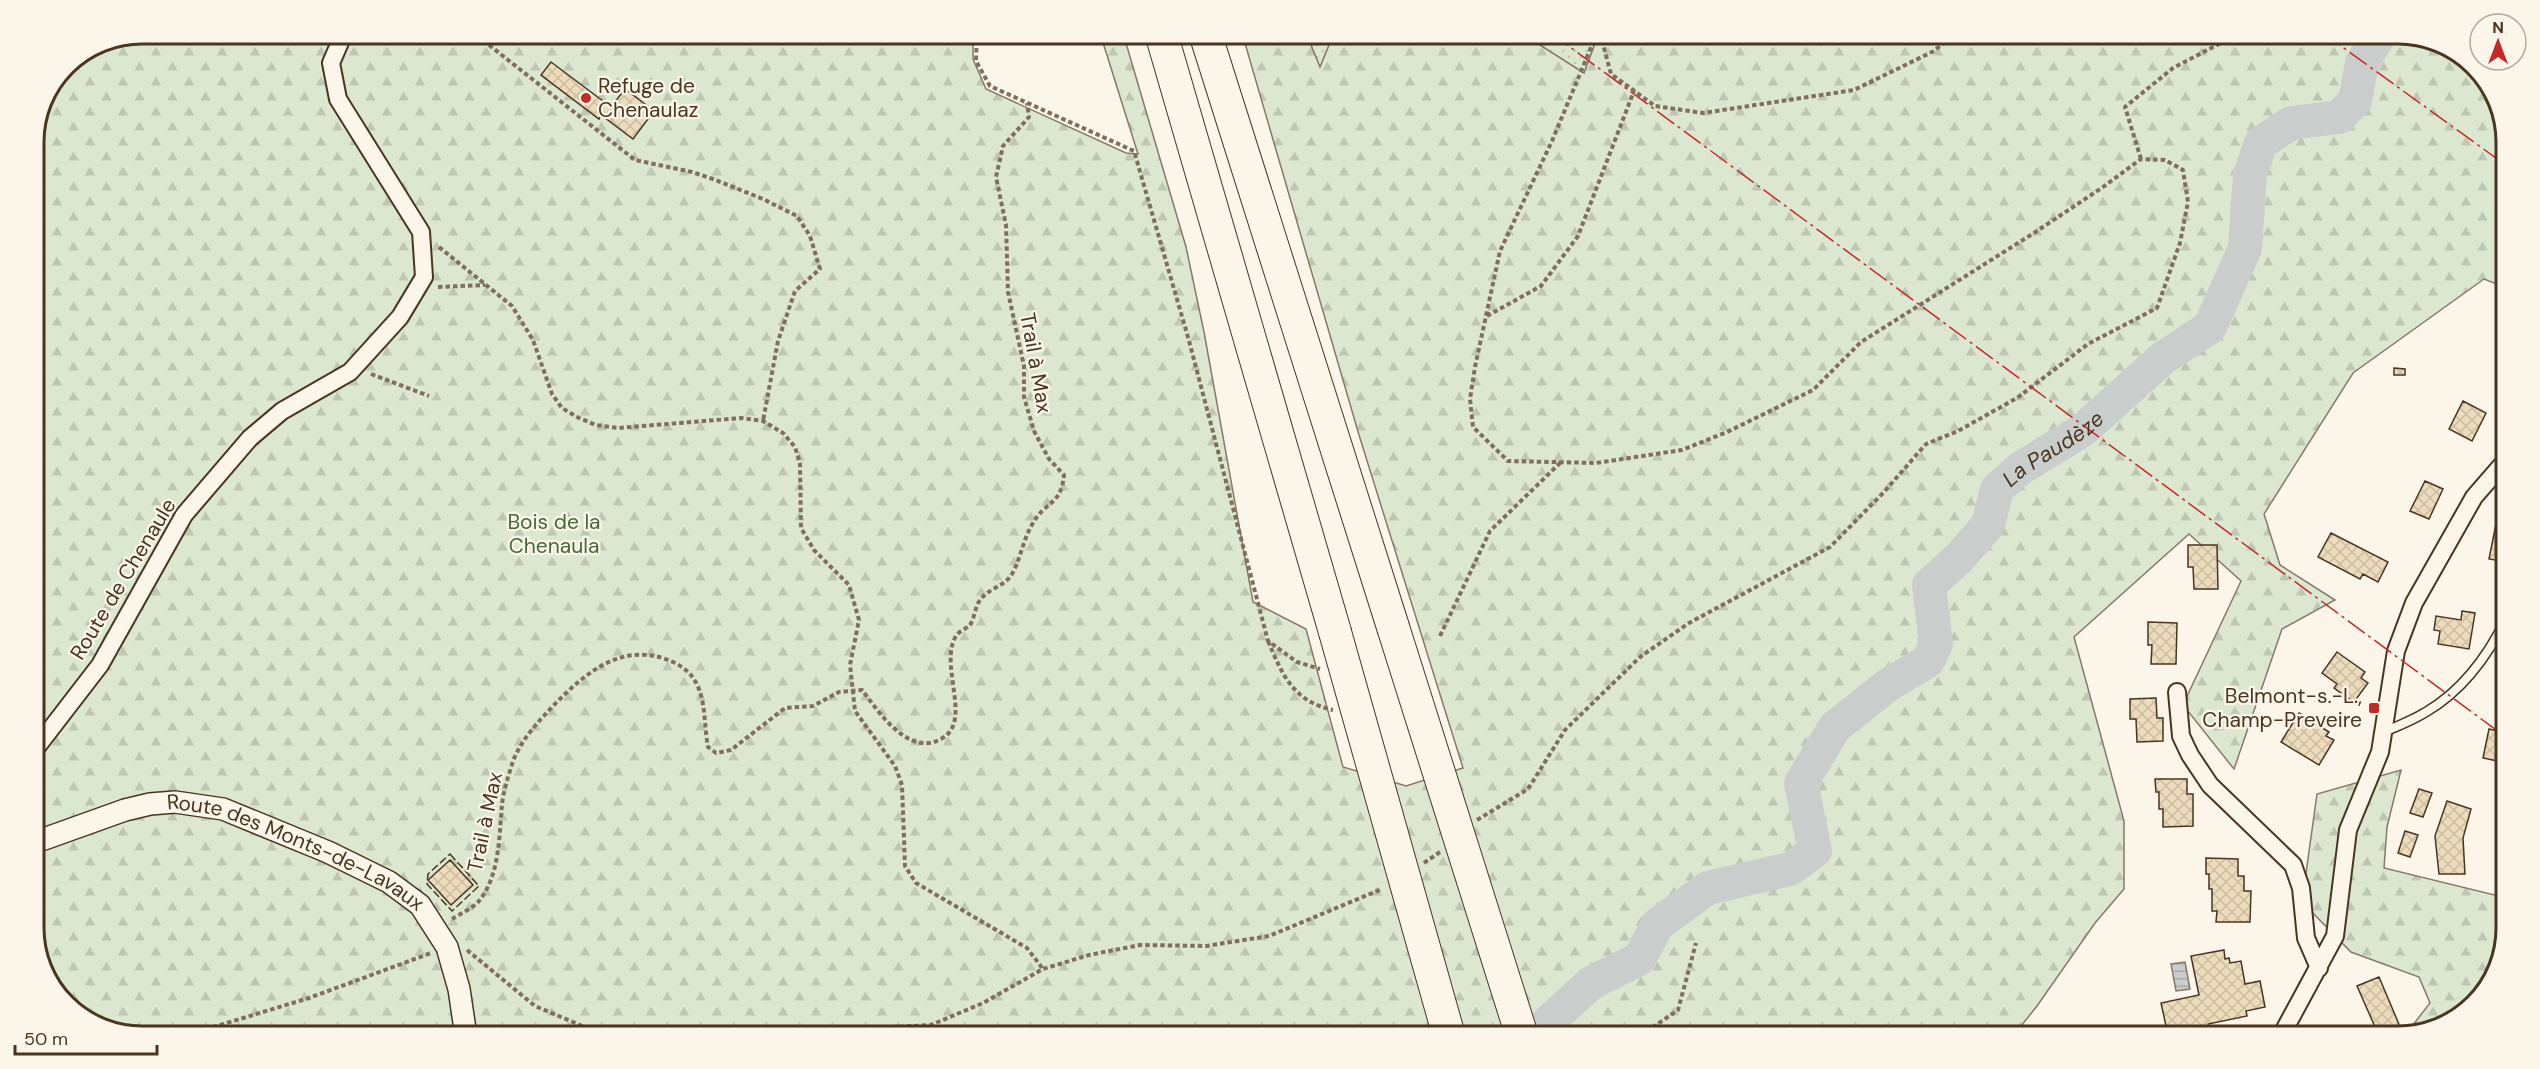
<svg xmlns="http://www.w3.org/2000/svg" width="2540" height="1069" font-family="'DM Sans',sans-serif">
<defs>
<pattern id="grass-dots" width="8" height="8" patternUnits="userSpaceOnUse" patternTransform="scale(1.5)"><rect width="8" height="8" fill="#dce7d0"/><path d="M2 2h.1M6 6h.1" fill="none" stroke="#bec7b2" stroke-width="1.8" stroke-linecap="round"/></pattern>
<pattern id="forest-firs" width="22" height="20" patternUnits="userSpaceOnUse" patternTransform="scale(1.5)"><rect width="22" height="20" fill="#dce7d0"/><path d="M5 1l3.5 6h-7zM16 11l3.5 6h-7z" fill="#bec7b2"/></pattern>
<pattern id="water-rules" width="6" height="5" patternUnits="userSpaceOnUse" patternTransform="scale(1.5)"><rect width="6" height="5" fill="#c9cecd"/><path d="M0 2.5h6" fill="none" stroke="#a5a8a6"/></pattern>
<pattern id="building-cross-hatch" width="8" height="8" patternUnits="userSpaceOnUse" patternTransform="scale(1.5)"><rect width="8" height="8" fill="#ecdcbc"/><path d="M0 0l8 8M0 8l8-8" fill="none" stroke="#ccbda1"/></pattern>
</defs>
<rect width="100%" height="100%" fill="#fbf6e9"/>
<path fill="url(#grass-dots)" stroke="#887966" stroke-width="1.5" d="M1306 33H1334L1320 68Z
M1521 33H1599L1584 74Z"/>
<path fill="url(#forest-firs)" stroke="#887966" stroke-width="1.5" d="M142 33H973V59L986 89 1126 153 1138 154 1100 33H1123L1186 247 1204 332 1253 602 1306 629 1343 767 1406 786 1463 768 1359 435 1242 33H1306L1320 67 1334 33H1521L1584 73 1599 33H1808L1821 45 1836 33H2398L2440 41 2488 81 2507 135V288L2484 279 2353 373 2264 514 2280 565 2335 600 2282 629 2234 769 2183 705 2241 581 2189 534 2074 637 2124 821V889L2095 923 2037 1006 2013 1036H142L100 1028 55 993 33 935V135L65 65 100 41Z
M2401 770 2387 827 2384 868 2507 898V927L2499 969 2459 1017 2406 1034 2430 1003 2419 977 2351 952 2302 902 2317 794Z"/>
<path fill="url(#water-rules)" stroke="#887966" stroke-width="1.5" d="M2185 962 2190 989 2176 991 2171 964Z"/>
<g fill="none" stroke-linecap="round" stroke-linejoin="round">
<path stroke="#c9cecd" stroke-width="34" id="s1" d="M1537 1036 1542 1028 1591 983 1639 959 1658 924 1708 888 1790 869 1815 851 1801 783 1835 727 1888 685 1928 661 1936 644 1929 585 1958 559 1988 525 1997 489 2021 468 2083 430 2163 358 2210 327 2245 248 2250 175 2261 143 2291 123 2339 117 2355 101 2362 63 2381 33"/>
</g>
<path fill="url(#building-cross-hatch)" stroke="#4a3520" stroke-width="1.5" d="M551 62 611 107 625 89 654 111 633 139 601 115 599 119 541 75Z
M2394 368 2405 369V375H2394Z
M2463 401 2486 413 2472 441 2449 429Z
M2425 481 2443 489 2429 519 2410 511Z
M2497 519 2507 521V562L2489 559Z
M2331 533 2388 562 2378 582 2363 574 2360 579 2318 557Z
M2188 545H2217L2218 589H2194L2193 567H2188Z
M2462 611 2475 613 2469 649 2438 644 2440 631 2434 630 2436 616 2461 620Z
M2148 622 2177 623 2176 664H2151L2152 645H2148Z
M2337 652 2365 672 2361 678 2368 683 2354 702 2334 688 2337 684 2322 673Z
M2156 698 2157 718H2163V741L2137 742 2136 719H2130V699Z
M2299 713 2329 732 2326 736 2334 740 2319 765 2281 742Z
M2489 729 2507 733V763L2483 758Z
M2155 779H2187V794H2193V826L2163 827V809H2159V792H2156Z
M2419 789 2432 793 2423 817 2410 813Z
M2447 801 2471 809 2463 838 2465 874H2439L2435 836Z
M2405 831 2418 835 2410 857 2398 853Z
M2206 858 2238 859V876H2244V891H2251L2250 922H2216L2217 911H2212V889H2209V874H2206Z
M450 860 473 885 451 905 428 880Z
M2224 950 2225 959 2229 958 2230 963 2241 961 2245 984 2260 981 2265 1007 2246 1011 2247 1016 2208 1024 2209 1030 2198 1032 2196 1036H2176L2177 1033 2168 1035 2161 1003 2199 995 2191 956Z
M2379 977 2401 1029 2384 1036H2379L2357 986Z"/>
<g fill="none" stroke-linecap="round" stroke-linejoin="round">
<defs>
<path id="service" d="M2384 732C2398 726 2413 720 2426 712 2462 691 2489 654 2507 617"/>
<path id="minor" d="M2177 692 2181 736 2190 755 2210 785 2293 865 2301 888 2306 938 2319 968
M33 752 100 665 184 515 250 438 282 411 350 372 400 317 424 277 421 232 338 99 331 63 344 33
M2281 1036 2335 936 2348 830 2380 752 2396 651 2414 603 2474 497 2507 459"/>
<g id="tertiary">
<path id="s2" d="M33 839H44L125 810 150 804 175 802 223 809 328 852 389 882 420 905 447 947 459 989 466 1036"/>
</g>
<path id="motorway" d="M1161 33 1335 632
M1205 33 1393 627"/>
</defs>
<use href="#service" stroke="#4a3520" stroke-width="11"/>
<use href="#minor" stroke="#4a3520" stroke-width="20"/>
<use href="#tertiary" stroke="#4a3520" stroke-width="24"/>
<use href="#motorway" stroke="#4a3520" stroke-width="34"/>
<path stroke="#7f6f5c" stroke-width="4" stroke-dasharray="4.5 3" stroke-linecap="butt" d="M977 33 976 61 990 86 1134 151 1188 337 1268 641 1297 662 1320 669
M1600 33 1611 74 1655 106 1703 113 1854 90 1934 51 1955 33
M489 45 635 160 692 172 713 179 763 199 797 216 810 236 820 269 795 291 778 341 763 421
M2141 159 2125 107 2173 68 2240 33
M439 247 512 306 533 340 552 394 562 408 579 418 596 425 618 428 741 418 763 421 783 433 795 447 800 463 801 528 814 550 849 585 859 620 850 665 855 711 895 766 902 785 905 866 916 883 1027 948 1043 969
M438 287 485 285
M1487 316 1541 286 1578 236 1634 91
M371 374 429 396
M1440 636 1490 531 1561 462
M1268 641C1283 676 1293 701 1333 710
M1477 820 1528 789 1565 730 1640 657 1689 623 1830 547 1884 492 1926 444 1958 431 2017 398 2088 344 2157 308 2180 243 2188 202 2183 170 2165 160 2141 159 2103 187 2034 233 1861 342 1813 390 1727 432 1682 450 1596 463 1508 461 1473 427 1470 399 1475 367 1500 251 1552 141 1597 33
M1424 863 1440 852
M452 919C460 914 473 908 479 901 500 875 499 836 502 805 503 792 509 774 513 761 522 739 537 723 553 706 587 671 625 639 675 663 709 680 702 715 708 747L716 753 731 750 785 708 813 706 839 692 862 690C879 712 908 757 941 739 974 722 938 665 956 636 959 631 966 629 970 625 975 617 975 607 980 600 989 588 1004 587 1012 574 1021 558 1023 539 1033 523 1045 501 1061 506 1064 475L1049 459 1034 431 1024 397V366L1008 292 1006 225 996 177 1003 146 1029 117 1027 103
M467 950 535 1006 594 1031 835 1030 931 1025 983 1003 1043 969 1089 955 1140 945 1206 946 1269 936 1382 889
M184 1036 309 998 431 953
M1640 1036 1678 1010 1696 943"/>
<use href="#service" stroke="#fbf6e9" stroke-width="8"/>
<use href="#minor" stroke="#fbf6e9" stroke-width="16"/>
<use href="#tertiary" stroke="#fbf6e9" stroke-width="21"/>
<use href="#motorway" stroke="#fbf6e9" stroke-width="32"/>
<defs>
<path id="motorway-bridge" d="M1393 627 1522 1036
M1335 632 1449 1036"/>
</defs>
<use href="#motorway-bridge" stroke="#4a3520" stroke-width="34" stroke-linecap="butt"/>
<use href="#motorway-bridge" stroke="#fbf6e9" stroke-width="32"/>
<path stroke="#4a3520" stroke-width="1.5" stroke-dasharray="8 3" stroke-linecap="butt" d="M450 854 479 886 452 911 427 884 428 874Z"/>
<path stroke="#c62828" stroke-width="1.5" stroke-dasharray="21 4.5 3 4.5" stroke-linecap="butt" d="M1551 33 2507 738
M2323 33 2507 166"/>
</g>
<g fill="#c62828" stroke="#fbf6e9" stroke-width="2">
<circle cx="586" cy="98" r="6"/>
<rect x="2368" y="702" width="12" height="12" rx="3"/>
</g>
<g text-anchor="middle" stroke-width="4.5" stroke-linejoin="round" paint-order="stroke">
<g font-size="21" fill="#4a3520" stroke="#fbf6e9" text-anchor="start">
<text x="598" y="93">Refuge de<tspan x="598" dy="24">Chenaulaz</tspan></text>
<text x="2362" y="703" text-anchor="end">Belmont-s.-L.,<tspan x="2362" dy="24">Champ-Preveire</tspan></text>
</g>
<g font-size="21" fill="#4a3520" stroke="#fbf6e9">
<text transform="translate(1036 363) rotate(80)" y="7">Trail à Max</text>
<text transform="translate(123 579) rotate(-59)" y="7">Route de Chenaule</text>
<text transform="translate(485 822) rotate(-78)" y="7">Trail à Max</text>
<text dy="7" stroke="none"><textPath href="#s2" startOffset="279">Route des Monts-de-Lavaux</textPath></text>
</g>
<g font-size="21" fill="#436837" stroke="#fbf6e9">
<text x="554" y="529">Bois de la<tspan x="554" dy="24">Chenaula</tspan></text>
</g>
<g font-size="22" font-style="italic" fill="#4a3520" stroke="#fbf6e9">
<text dy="8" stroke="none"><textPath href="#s1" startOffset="864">La Paudèze</textPath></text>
</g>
</g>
<path d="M0 0H2540V1069H0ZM142 44H2398A98 98 0 0 1 2496 142V928A98 98 0 0 1 2398 1026H142A98 98 0 0 1 44 928V142A98 98 0 0 1 142 44Z" fill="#fbf6e9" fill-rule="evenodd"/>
<path fill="none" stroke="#4a3520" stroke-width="3" d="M142 44H2398A98 98 0 0 1 2496 142V928A98 98 0 0 1 2398 1026H142A98 98 0 0 1 44 928V142A98 98 0 0 1 142 44Z"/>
<g transform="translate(2498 42)"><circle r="28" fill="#fbf6e9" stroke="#b4a999" stroke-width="1.5"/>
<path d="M0-4.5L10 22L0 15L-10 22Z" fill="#c62828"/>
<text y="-9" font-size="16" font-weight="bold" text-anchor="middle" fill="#4a3520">N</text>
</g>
<path d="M15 1045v9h142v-9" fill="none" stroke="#4a3520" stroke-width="3"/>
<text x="24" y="1045" font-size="18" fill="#4a3520" stroke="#fbf6e9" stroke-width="4.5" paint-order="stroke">50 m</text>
</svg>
